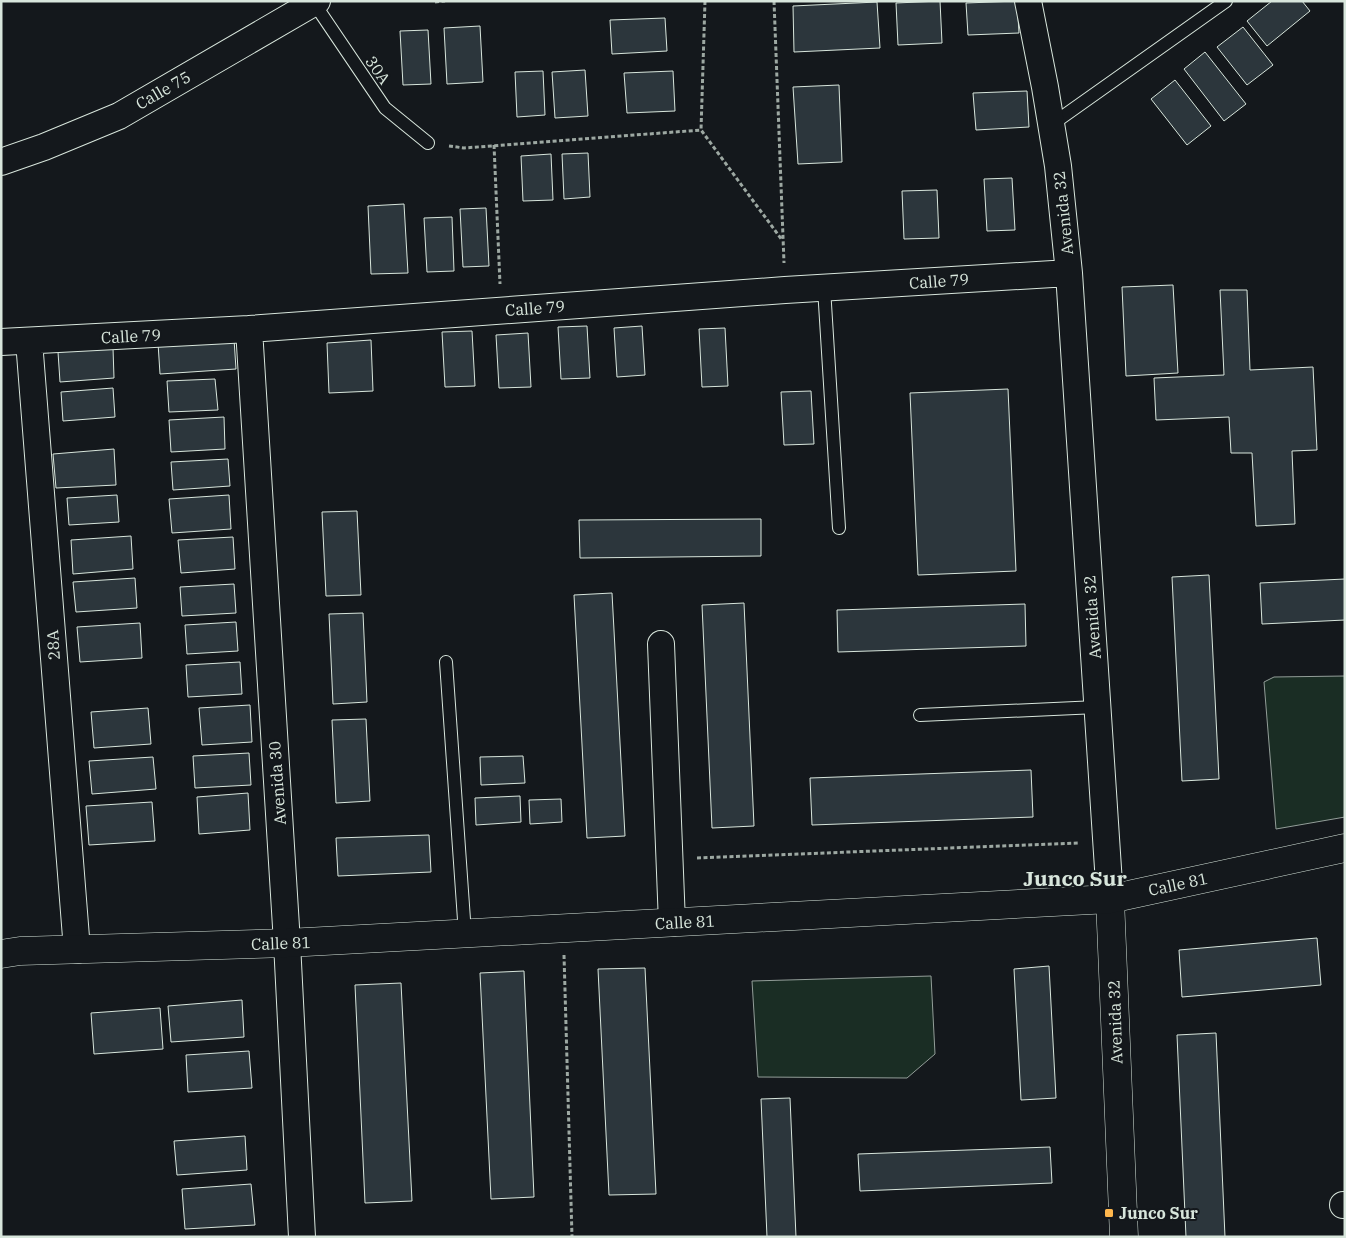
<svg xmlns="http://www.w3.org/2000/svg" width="1346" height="1238" font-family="'IBM Plex Serif',serif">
<rect width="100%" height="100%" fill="#14181c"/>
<path fill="#1a2d24" stroke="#939e99" d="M1345 676V817L1276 829 1264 682 1274 677Z
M931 976 935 1054 907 1078 758 1077 752 981Z"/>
<path fill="#2c363c" stroke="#d8e6dc" d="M940 1 942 43 898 45 896 3Z
M1017 1 1019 33 968 35 966 3Z
M1272 1H1302L1310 11 1267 46 1247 21Z
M877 2 880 48 794 52 793 6Z
M665 18 667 51 612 54 610 20Z
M480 26 483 82 447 84 444 28Z
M1243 27 1273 65 1247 85 1217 47Z
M428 30 431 84 403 85 400 31Z
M1205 52 1246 104 1224 121 1184 69Z
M585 70 588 116 555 118 552 72Z
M543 71 545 115 517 117 515 72Z
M673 71 675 111 627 113 624 73Z
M1175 80 1211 126 1187 145 1151 99Z
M839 85 842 162 798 164 793 87Z
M1027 91 1029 127 976 130 973 93Z
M588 153 590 197 564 199 562 154Z
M551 154 553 200 523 201 521 156Z
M1012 178 1015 230 987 231 984 179Z
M937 190 939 238 904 239 902 191Z
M404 204 408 273 371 274 368 206Z
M486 208 489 266 463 267 460 209Z
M452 217 454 271 427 272 424 218Z
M1173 285 1178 373 1126 376 1122 287Z
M1220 290H1247L1250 370 1313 367 1317 450 1292 451 1295 524 1256 526 1252 453H1231L1229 417 1156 420 1154 378 1224 375Z
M587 326 590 378 561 379 558 327Z
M642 326 645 375 617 377 614 328Z
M725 328 728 386 702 387 699 329Z
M472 331 475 386 445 387 442 332Z
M528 333 531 387 499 388 496 335Z
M234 339 236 369 160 374 158 343Z
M371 340 373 391 329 393 327 343Z
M113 348 114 378 60 382 58 352Z
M215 379 218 410 169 412 167 381Z
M113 388 115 417 63 421 61 392Z
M1008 389 1016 571 918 575 910 393Z
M811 391 814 444 784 445 781 392Z
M224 417 225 449 171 452 169 420Z
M114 449 116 485 56 488 53 454Z
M228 459 230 486 173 490 171 462Z
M117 495 119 522 69 525 67 498Z
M229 495 231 529 172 533 169 499Z
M357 511 361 595 326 596 322 512Z
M761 519V556L580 558 579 520Z
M131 536 133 569 73 574 71 540Z
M233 537 235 569 181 573 178 540Z
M1209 575 1219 779 1182 781 1172 577Z
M135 578 137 608 76 612 73 582Z
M1345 579V620L1262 624 1260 583Z
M234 584 236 613 182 616 180 587Z
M612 593 625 836 587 838 574 595Z
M744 603 754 826 712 828 702 605Z
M1025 604 1026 646 838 652 837 610Z
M363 613 367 702 333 704 329 614Z
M236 622 238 651 187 654 185 625Z
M140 623 142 658 80 662 77 627Z
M240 662 242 694 188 697 186 665Z
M250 705 252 742 202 745 199 708Z
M148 708 151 744 94 748 91 712Z
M366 719 370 801 336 803 332 720Z
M249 753 251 785 195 788 193 756Z
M523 756 525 783 481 785 480 757Z
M153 757 156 789 92 794 89 761Z
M1031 770 1033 817 812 825 810 778Z
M248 793 250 830 199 834 197 797Z
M520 796 521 822 476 825 475 798Z
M561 799 562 822 530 824 529 800Z
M152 802 155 841 89 845 86 806Z
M429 835 431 872 338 876 336 838Z
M1317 938 1321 985 1182 997 1179 950Z
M1049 966 1056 1098 1021 1100 1014 969Z
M645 968 656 1194 609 1195 598 969Z
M524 971 534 1197 491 1199 480 973Z
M401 983 412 1201 365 1203 355 985Z
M242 1000 244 1037 171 1042 168 1006Z
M160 1008 163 1049 94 1054 91 1013Z
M1216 1033 1225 1237H1186L1177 1035Z
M249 1051 252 1088 188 1092 186 1055Z
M790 1098 796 1237H767L761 1099Z
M245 1136 247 1170 177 1175 174 1141Z
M1050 1147 1052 1183 860 1191 858 1154Z
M251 1184 255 1225 185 1229 182 1189Z"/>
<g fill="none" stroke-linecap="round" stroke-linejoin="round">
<defs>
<path id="service" d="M314 3 385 108 428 143
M1051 125 1226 1
M824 288 839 528
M446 662 465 934
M920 715 1097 707"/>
<path id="minor" d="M1028 1 1045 87 1058 166 1069 273 1110 899
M1 162 44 147 119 116 317 1
M249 329 287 943 302 1237
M29 341 77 950
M1 342 249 329 785 290 1069 273
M661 644 672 923
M1343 1205H1345"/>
<path id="tertiary" d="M1110 899 1124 1237"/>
<path id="secondary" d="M1 954 20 951 287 943 1110 899 1345 848"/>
</defs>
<use href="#service" stroke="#d8e6dc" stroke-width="14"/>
<use href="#minor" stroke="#d8e6dc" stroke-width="28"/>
<use href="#tertiary" stroke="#d8e6dc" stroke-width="29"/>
<use href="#secondary" stroke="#d8e6dc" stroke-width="29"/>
<path stroke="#9da8a2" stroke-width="3" stroke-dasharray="4 2.5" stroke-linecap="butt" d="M705 1 701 130 782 240
M774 1 784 263
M435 2 445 1
M494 145 500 284
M449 146 464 148 701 130
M697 858 1078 843
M564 955 572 1237"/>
<use href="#service" stroke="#14181c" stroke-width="12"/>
<use href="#minor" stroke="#14181c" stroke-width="26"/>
<use href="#tertiary" stroke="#14181c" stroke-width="28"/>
<use href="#secondary" stroke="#14181c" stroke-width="28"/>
</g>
<rect fill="#ffb74d" stroke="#14181c" stroke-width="2" x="1104" y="1208" width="10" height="10" rx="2.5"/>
<g text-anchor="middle" stroke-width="4" stroke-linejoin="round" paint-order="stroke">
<g font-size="16" fill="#d8e6dc" stroke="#14181c">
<text transform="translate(378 70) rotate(55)" y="6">30A</text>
<text transform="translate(163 90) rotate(-30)" y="6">Calle 75</text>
<text transform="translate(1063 213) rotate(-96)" y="6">Avenida 32</text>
<text transform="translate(939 281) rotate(-4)" y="6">Calle 79</text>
<text transform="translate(535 308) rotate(-4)" y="6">Calle 79</text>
<text transform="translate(131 336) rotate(-3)" y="6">Calle 79</text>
<text transform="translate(1092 617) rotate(-94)" y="6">Avenida 32</text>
<text transform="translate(53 645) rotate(-94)" y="6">28A</text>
<text transform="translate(277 783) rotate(-94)" y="6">Avenida 30</text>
<text transform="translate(1178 884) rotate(-12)" y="6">Calle 81</text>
<text transform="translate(685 922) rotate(-3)" y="6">Calle 81</text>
<text transform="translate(281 943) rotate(-2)" y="6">Calle 81</text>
<text transform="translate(1115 1022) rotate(-92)" y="6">Avenida 32</text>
</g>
<g font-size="16" font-weight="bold" fill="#d8e6dc" stroke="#14181c" text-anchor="start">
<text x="1119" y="1219">Junco Sur</text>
</g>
<g font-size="21" font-weight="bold" fill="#d8e6dc" stroke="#14181c">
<text x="1075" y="886">Junco Sur</text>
</g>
</g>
<rect width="1346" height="1238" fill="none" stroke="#d8e6dc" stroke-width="5"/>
</svg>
